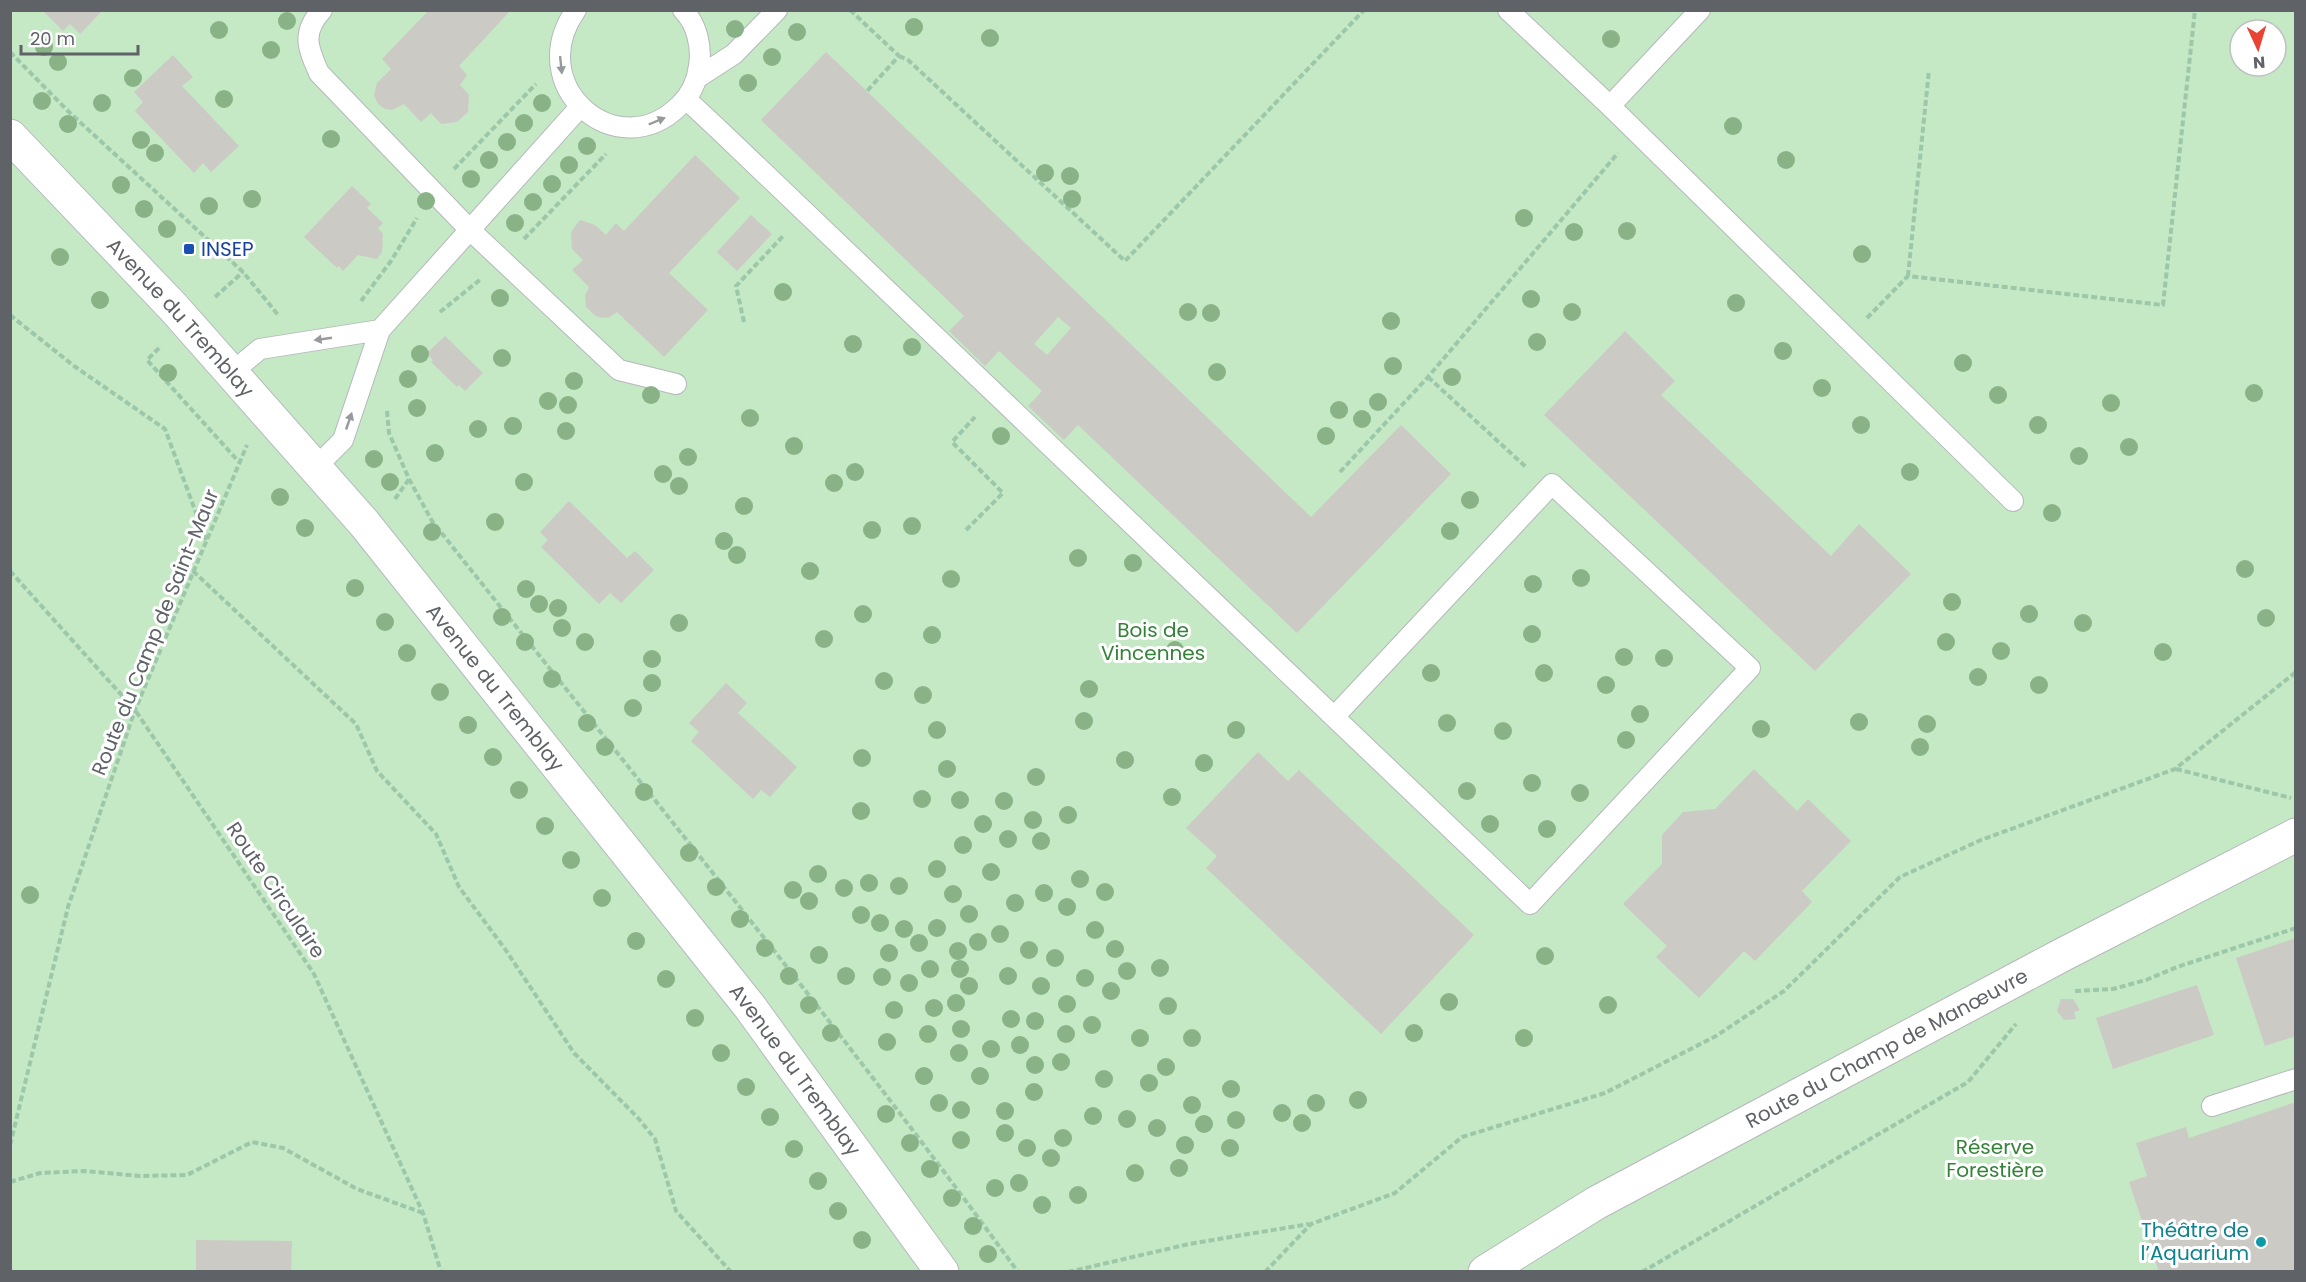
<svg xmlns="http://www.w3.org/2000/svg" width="2306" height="1282" font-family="Poppins,sans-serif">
<rect width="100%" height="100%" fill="#f1efe8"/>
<path fill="#c5e8c5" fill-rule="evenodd" d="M10 11H2295V1271H11ZM2240 30H2276V66H2240Z"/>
<path fill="#cccac5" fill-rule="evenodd" d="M42 10H103L80 34 70 24 63 31Z
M429 10H511L459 66 467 75 460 85 469 95 468 112 457 122 441 124 431 113 421 122 404 104 392 110 385 109 378 104 374 95 377 83 391 69 382 59Z
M826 52 1311 517 1401 425 1451 474 1297 633 1078 425 1064 440 1028 406 1042 391 999 351 985 366 949 331 964 316 761 120ZM1058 317 1071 328 1047 355 1034 344Z
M173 55 193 77 182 86 239 146 211 172 203 163 194 173 135 111 143 102 134 92Z
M695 155 740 198 669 273 708 310 664 357 617 312 610 317 602 318 596 316 586 307 585 296 589 287 572 270 583 260 572 249 571 232 580 220 595 225 606 235 616 223 624 231Z
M352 186 371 204 367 208 383 223 378 228 383 234 382 252 377 259 358 255 343 271 339 266 337 268 304 237Z
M751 215 772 234 737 271 717 252Z
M1625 331 1675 381 1661 395 1831 556 1859 524 1911 574 1815 671 1544 415Z
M445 336 483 373 465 391 459 385 457 387 431 362 433 360 427 353Z
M569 501 627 558 635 551 654 570 621 603 610 593 599 604 541 547 548 540 540 532Z
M726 683 747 703 738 713 797 767 770 797 761 790 753 799 691 741 699 732 689 723Z
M1258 752 1288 781 1299 770 1474 935 1381 1034 1206 868 1217 856 1186 828Z
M1754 769 1797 811 1808 799 1851 841 1802 891 1812 902 1755 961 1744 951 1699 998 1656 957 1667 946 1623 904 1662 864V835L1683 812 1715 809Z
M2296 938V1036L2265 1046 2236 958Z
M2197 985 2214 1035 2113 1069 2096 1018Z
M2061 999H2073L2080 1010 2074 1012 2076 1019 2064 1020 2057 1011Z
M2296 1102V1272H2159L2129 1182 2147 1176 2136 1143 2186 1127 2189 1138Z
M196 1240 292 1241 291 1272H196Z"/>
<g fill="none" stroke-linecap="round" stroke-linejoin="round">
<defs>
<path id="service" d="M322 10C301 33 308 48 319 73L470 230 619 370 676 384
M576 10C522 86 617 167 679 106 691 95 697 82 699 66 702 47 697 24 683 10
M1508 10 1610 106 2013 501
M697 78 734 54 777 10
M686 99 716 127 1530 904 1750 668 1552 484 1334 717
M1610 106 1700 10
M231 373 260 349 380 330
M316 467 343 440 380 330 580 107
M2212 1106 2296 1079"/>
<g id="minor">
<path id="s1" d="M1485 1272 1596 1203 2062 955 2296 835"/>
</g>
<g id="secondary">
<path id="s2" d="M10 136 174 308 364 523 750 1007 942 1272"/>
</g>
</defs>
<use href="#service" stroke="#b5b8bc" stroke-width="22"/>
<use href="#minor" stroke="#b5b8bc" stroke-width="35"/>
<use href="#secondary" stroke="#b6babf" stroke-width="35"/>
<path stroke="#9cc7a9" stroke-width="4" stroke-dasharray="6 3" stroke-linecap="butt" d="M850 10 899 56 867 91
M10 52 69 112 243 272 279 316
M899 56 908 60 1125 261 1364 10
M454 169 536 84
M524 239 606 154
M1908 276 1929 70
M215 297 243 272
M361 301 391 261 417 218
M440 312 481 279
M10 315 74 366 165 429 206 540
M1867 318 1908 276 2163 305 2195 10
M744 322 736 286 784 235
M159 348 147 360 239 462
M1428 377 1527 468
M387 411 389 433 409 479 432 521C629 769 831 1015 1018 1272
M1340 472 1428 377 1618 153
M395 499 409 479
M966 530 1003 493 952 442 975 417
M10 571 135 710 314 974 423 1213 441 1272
M193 571 356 724 377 771 436 834 459 887 505 949 574 1053 638 1118 655 1139 676 1211 731 1272
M2176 769 2291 798
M2075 991 2113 989 2146 980 2177 967 2296 928
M10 1145 68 907 135 710 247 445
M10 1182 40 1173 85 1171 140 1176 187 1175 252 1142 283 1148 357 1189 423 1213
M1068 1272 1189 1244 1309 1224
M1265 1272 1311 1224 1395 1193 1462 1137 1605 1093 1716 1036 1784 991 1900 877 1981 840 2175 769 2296 672
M1642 1272 1968 1082 2016 1024"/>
<use href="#service" stroke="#fff" stroke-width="20"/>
<use href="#minor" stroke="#fff" stroke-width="33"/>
<use href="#secondary" stroke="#fff" stroke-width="33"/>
</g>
<g fill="#89b387">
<circle cx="287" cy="21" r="9"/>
<circle cx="914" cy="27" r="9"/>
<circle cx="735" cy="29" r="9"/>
<circle cx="219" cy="30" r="9"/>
<circle cx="797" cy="32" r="9"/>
<circle cx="990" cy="38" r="9"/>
<circle cx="1611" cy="39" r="9"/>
<circle cx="44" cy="47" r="9"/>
<circle cx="271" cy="50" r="9"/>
<circle cx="772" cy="57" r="9"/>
<circle cx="58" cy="62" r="9"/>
<circle cx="133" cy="78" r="9"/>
<circle cx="748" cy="83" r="9"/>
<circle cx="224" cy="99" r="9"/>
<circle cx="42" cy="101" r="9"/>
<circle cx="102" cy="103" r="9"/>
<circle cx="542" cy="103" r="9"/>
<circle cx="524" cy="123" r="9"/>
<circle cx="68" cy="124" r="9"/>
<circle cx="1733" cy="126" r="9"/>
<circle cx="331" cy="139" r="9"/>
<circle cx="141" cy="140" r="9"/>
<circle cx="507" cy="142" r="9"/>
<circle cx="587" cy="146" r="9"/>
<circle cx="155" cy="153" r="9"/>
<circle cx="489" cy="160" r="9"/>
<circle cx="1786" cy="160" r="9"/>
<circle cx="569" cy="165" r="9"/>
<circle cx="1045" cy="173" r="9"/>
<circle cx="1070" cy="176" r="9"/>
<circle cx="471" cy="179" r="9"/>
<circle cx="552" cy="184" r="9"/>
<circle cx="121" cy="185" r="9"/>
<circle cx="252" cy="199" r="9"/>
<circle cx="1072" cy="199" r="9"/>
<circle cx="426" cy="201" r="9"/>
<circle cx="533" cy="202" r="9"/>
<circle cx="209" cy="206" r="9"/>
<circle cx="144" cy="209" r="9"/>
<circle cx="1524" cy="218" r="9"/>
<circle cx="515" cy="223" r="9"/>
<circle cx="167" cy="229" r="9"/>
<circle cx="1627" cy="231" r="9"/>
<circle cx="1574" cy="232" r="9"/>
<circle cx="1862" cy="254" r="9"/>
<circle cx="60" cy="257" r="9"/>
<circle cx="783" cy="292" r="9"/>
<circle cx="500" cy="298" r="9"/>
<circle cx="1531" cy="299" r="9"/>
<circle cx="100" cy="300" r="9"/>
<circle cx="1736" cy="303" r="9"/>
<circle cx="1188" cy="312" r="9"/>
<circle cx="1572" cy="312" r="9"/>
<circle cx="1211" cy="313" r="9"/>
<circle cx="1391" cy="321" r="9"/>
<circle cx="1537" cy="342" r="9"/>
<circle cx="853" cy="344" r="9"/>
<circle cx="912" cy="347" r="9"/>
<circle cx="1783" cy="351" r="9"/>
<circle cx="420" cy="354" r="9"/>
<circle cx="502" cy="358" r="9"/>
<circle cx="1963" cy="363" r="9"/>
<circle cx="1393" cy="366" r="9"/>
<circle cx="1217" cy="372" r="9"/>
<circle cx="168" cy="373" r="9"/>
<circle cx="1452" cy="377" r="9"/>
<circle cx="408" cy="379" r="9"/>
<circle cx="574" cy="381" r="9"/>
<circle cx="1822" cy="388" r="9"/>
<circle cx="2254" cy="393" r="9"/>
<circle cx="651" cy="395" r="9"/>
<circle cx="1998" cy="395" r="9"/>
<circle cx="548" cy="401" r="9"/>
<circle cx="1378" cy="402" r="9"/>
<circle cx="2111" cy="403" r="9"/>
<circle cx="568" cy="405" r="9"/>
<circle cx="417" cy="408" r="9"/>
<circle cx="1339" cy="410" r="9"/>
<circle cx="750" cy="418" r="9"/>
<circle cx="1362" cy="419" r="9"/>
<circle cx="1861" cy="425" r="9"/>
<circle cx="2038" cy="425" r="9"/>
<circle cx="513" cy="426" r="9"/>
<circle cx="478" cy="429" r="9"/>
<circle cx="566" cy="431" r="9"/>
<circle cx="1001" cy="436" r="9"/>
<circle cx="1326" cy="436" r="9"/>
<circle cx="794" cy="446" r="9"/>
<circle cx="2129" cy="447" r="9"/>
<circle cx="435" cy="453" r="9"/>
<circle cx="2079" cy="456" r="9"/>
<circle cx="688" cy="457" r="9"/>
<circle cx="374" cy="459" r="9"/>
<circle cx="855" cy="472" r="9"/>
<circle cx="1910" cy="472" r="9"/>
<circle cx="663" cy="474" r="9"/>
<circle cx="390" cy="482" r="9"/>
<circle cx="524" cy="482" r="9"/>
<circle cx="834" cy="483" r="9"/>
<circle cx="679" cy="486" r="9"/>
<circle cx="280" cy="497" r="9"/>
<circle cx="1470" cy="500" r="9"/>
<circle cx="744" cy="506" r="9"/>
<circle cx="2052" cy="513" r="9"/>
<circle cx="495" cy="522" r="9"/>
<circle cx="912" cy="526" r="9"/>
<circle cx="305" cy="528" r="9"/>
<circle cx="872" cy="530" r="9"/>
<circle cx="1450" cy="531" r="9"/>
<circle cx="432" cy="532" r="9"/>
<circle cx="724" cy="541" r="9"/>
<circle cx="737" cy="555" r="9"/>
<circle cx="1078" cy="558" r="9"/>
<circle cx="1133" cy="563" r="9"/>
<circle cx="2245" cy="569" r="9"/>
<circle cx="810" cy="571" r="9"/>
<circle cx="1581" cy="578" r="9"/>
<circle cx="951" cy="579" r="9"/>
<circle cx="1533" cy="584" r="9"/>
<circle cx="355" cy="588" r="9"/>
<circle cx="526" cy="589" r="9"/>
<circle cx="1952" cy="602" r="9"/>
<circle cx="539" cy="604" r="9"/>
<circle cx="558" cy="608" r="9"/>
<circle cx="863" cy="614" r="9"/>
<circle cx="2029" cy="614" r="9"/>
<circle cx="502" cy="617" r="9"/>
<circle cx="2266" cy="618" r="9"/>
<circle cx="385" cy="622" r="9"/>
<circle cx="679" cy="623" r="9"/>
<circle cx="2083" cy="623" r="9"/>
<circle cx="562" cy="628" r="9"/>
<circle cx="1532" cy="634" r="9"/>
<circle cx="932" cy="635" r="9"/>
<circle cx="824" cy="639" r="9"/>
<circle cx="525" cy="642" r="9"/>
<circle cx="585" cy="642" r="9"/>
<circle cx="1946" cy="642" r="9"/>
<circle cx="1175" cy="650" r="9"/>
<circle cx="2001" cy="651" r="9"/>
<circle cx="2163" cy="652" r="9"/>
<circle cx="407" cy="653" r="9"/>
<circle cx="1624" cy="657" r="9"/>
<circle cx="1664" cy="658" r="9"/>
<circle cx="652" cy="659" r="9"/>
<circle cx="1431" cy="673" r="9"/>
<circle cx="1544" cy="673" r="9"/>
<circle cx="1978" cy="677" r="9"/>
<circle cx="552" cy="679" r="9"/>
<circle cx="884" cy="681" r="9"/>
<circle cx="652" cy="683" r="9"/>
<circle cx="1606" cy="685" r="9"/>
<circle cx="2039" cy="685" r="9"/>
<circle cx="1089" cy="689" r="9"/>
<circle cx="440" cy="692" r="9"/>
<circle cx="923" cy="695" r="9"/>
<circle cx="633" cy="708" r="9"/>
<circle cx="1640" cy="714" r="9"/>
<circle cx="1084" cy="721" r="9"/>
<circle cx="1859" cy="722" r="9"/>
<circle cx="587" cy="723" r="9"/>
<circle cx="1447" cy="723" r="9"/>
<circle cx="1927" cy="724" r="9"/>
<circle cx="468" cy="725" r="9"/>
<circle cx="1761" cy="729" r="9"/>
<circle cx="937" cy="730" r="9"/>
<circle cx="1236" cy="730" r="9"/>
<circle cx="1503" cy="731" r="9"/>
<circle cx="1626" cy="740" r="9"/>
<circle cx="605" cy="747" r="9"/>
<circle cx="1920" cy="747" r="9"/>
<circle cx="493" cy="757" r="9"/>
<circle cx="862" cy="758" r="9"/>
<circle cx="1125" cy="760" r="9"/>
<circle cx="1204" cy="763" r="9"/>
<circle cx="947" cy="769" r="9"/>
<circle cx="1036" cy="777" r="9"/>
<circle cx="1532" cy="783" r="9"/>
<circle cx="519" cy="790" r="9"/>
<circle cx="1467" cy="791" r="9"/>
<circle cx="644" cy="792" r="9"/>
<circle cx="1580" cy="793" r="9"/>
<circle cx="1172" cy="797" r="9"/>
<circle cx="922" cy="799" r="9"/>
<circle cx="960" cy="800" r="9"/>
<circle cx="1004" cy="801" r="9"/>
<circle cx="861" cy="811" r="9"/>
<circle cx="1068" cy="815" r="9"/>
<circle cx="1033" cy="820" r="9"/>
<circle cx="983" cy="824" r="9"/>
<circle cx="1490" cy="824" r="9"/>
<circle cx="545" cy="826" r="9"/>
<circle cx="1547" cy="829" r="9"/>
<circle cx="1008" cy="839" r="9"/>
<circle cx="1041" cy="841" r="9"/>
<circle cx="963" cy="845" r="9"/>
<circle cx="689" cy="853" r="9"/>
<circle cx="571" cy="860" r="9"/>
<circle cx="937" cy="869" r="9"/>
<circle cx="991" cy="872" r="9"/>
<circle cx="818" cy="874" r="9"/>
<circle cx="1080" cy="879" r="9"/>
<circle cx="869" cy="883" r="9"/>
<circle cx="899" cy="886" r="9"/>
<circle cx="716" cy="887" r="9"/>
<circle cx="844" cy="888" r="9"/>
<circle cx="793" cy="890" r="9"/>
<circle cx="1105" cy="892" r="9"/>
<circle cx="1044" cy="893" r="9"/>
<circle cx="953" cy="894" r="9"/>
<circle cx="30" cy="895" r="9"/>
<circle cx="602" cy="898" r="9"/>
<circle cx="809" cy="901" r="9"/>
<circle cx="1015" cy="903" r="9"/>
<circle cx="1067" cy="907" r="9"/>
<circle cx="969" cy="914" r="9"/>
<circle cx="861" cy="915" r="9"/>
<circle cx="740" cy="919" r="9"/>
<circle cx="880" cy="923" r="9"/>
<circle cx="937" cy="928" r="9"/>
<circle cx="904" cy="929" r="9"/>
<circle cx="1095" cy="930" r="9"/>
<circle cx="1000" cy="934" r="9"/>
<circle cx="636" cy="941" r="9"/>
<circle cx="978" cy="942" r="9"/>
<circle cx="919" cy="943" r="9"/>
<circle cx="765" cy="948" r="9"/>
<circle cx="1115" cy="949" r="9"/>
<circle cx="1029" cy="950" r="9"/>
<circle cx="958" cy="951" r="9"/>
<circle cx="889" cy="953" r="9"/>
<circle cx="819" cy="955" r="9"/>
<circle cx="1545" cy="956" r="9"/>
<circle cx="1055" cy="958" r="9"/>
<circle cx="1160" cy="968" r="9"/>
<circle cx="930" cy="969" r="9"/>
<circle cx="960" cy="969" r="9"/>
<circle cx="1127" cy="971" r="9"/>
<circle cx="789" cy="976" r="9"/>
<circle cx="846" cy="976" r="9"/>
<circle cx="1008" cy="976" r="9"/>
<circle cx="882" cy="977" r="9"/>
<circle cx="1085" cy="978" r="9"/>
<circle cx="666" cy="979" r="9"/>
<circle cx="909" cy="983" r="9"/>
<circle cx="969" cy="986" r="9"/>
<circle cx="1041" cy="986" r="9"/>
<circle cx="1111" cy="991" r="9"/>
<circle cx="1449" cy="1002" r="9"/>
<circle cx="956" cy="1003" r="9"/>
<circle cx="1067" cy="1004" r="9"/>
<circle cx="809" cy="1005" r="9"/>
<circle cx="1608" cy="1005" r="9"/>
<circle cx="1168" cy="1006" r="9"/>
<circle cx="934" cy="1008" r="9"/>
<circle cx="894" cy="1010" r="9"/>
<circle cx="695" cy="1018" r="9"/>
<circle cx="1011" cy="1019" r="9"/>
<circle cx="1035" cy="1021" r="9"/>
<circle cx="1092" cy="1025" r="9"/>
<circle cx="961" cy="1029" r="9"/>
<circle cx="831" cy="1033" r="9"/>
<circle cx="1414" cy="1033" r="9"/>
<circle cx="928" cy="1034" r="9"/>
<circle cx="1066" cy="1034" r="9"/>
<circle cx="1140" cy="1038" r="9"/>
<circle cx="1192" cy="1038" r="9"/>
<circle cx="1524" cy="1038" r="9"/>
<circle cx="887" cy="1042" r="9"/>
<circle cx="1020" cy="1045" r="9"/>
<circle cx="991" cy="1049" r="9"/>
<circle cx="721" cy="1053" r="9"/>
<circle cx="959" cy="1053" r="9"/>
<circle cx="1061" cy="1062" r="9"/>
<circle cx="1035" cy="1065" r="9"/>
<circle cx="1166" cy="1067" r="9"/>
<circle cx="924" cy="1076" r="9"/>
<circle cx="980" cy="1076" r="9"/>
<circle cx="1104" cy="1079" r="9"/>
<circle cx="1149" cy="1083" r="9"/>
<circle cx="746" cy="1087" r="9"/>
<circle cx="1231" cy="1089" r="9"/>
<circle cx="1034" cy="1092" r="9"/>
<circle cx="1358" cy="1100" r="9"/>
<circle cx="939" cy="1103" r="9"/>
<circle cx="1316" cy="1103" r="9"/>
<circle cx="1192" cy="1105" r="9"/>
<circle cx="961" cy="1110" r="9"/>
<circle cx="1005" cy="1111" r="9"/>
<circle cx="1282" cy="1113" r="9"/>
<circle cx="886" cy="1114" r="9"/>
<circle cx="1093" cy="1116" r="9"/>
<circle cx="770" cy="1117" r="9"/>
<circle cx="1127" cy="1119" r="9"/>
<circle cx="1236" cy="1120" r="9"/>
<circle cx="1302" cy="1123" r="9"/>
<circle cx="1204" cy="1124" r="9"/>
<circle cx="1157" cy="1128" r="9"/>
<circle cx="1005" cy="1133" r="9"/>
<circle cx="1063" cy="1138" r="9"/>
<circle cx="961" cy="1140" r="9"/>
<circle cx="910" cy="1143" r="9"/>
<circle cx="1185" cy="1145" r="9"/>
<circle cx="1027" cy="1148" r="9"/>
<circle cx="1230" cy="1148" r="9"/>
<circle cx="794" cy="1149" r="9"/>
<circle cx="1051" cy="1158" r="9"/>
<circle cx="1179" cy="1168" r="9"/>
<circle cx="930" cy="1169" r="9"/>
<circle cx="1135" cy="1173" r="9"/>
<circle cx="818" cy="1181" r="9"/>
<circle cx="1019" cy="1183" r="9"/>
<circle cx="995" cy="1188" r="9"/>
<circle cx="1078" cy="1195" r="9"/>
<circle cx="952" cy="1198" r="9"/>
<circle cx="1042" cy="1205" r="9"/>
<circle cx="838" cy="1211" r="9"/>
<circle cx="973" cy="1226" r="9"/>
<circle cx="862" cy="1240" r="9"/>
<circle cx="988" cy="1254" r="9"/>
</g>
<defs><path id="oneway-solid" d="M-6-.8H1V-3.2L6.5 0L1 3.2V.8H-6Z" transform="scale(1.5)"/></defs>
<g fill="#979a9d">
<use href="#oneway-solid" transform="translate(561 65) rotate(84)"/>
<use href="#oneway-solid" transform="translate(657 121) rotate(-23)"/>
<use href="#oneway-solid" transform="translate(323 339) rotate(172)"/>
<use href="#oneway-solid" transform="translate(349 421) rotate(-71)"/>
</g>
<rect fill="#1a4fb4" stroke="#fff" stroke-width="2" x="183" y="243" width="12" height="12" rx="3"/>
<circle fill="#0f9aa8" stroke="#fff" stroke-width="2" cx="2261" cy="1242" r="6"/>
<g text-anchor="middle" stroke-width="6" stroke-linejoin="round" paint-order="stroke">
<g font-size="20" fill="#164399" stroke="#fff" text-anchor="start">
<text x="201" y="256">INSEP</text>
</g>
<g font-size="20" fill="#5f6368" stroke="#fff">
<text dy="7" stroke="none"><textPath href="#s2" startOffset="249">Avenue du Tremblay</textPath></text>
<text transform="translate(155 632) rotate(-68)" y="7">Route du Camp de Saint-Maur</text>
<text dy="7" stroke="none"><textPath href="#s2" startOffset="735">Avenue du Tremblay</textPath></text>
<text transform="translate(276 890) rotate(56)" y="7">Route Circulaire</text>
<text dy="7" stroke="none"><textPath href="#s1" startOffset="460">Route du Champ de Manœuvre</textPath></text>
<text dy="7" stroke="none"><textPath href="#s2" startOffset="1221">Avenue du Tremblay</textPath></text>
</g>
<g font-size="20" fill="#348238" stroke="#fff">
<text x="1153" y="637">Bois de<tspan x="1153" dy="23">Vincennes</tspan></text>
<text x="1995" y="1154">Réserve<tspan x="1995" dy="23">Forestière</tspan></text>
</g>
<g font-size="20" fill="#0d838f" stroke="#fff" text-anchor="end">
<text x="2249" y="1237">Théâtre de<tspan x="2249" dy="23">l’Aquarium</tspan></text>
</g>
</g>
<rect width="2306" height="1282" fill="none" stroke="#5f6368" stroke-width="24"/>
<g transform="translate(2258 48) rotate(176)"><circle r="28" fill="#ffffff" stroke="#bfc1c3" stroke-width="1.5"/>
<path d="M0-4.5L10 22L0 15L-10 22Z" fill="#ea4335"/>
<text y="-9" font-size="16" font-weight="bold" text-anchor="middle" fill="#5f6368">N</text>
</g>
<path d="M21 45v9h117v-9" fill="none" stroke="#5f6368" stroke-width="3"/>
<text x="30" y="45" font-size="18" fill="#5f6368" stroke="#ffffff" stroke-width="4.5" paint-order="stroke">20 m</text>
</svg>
